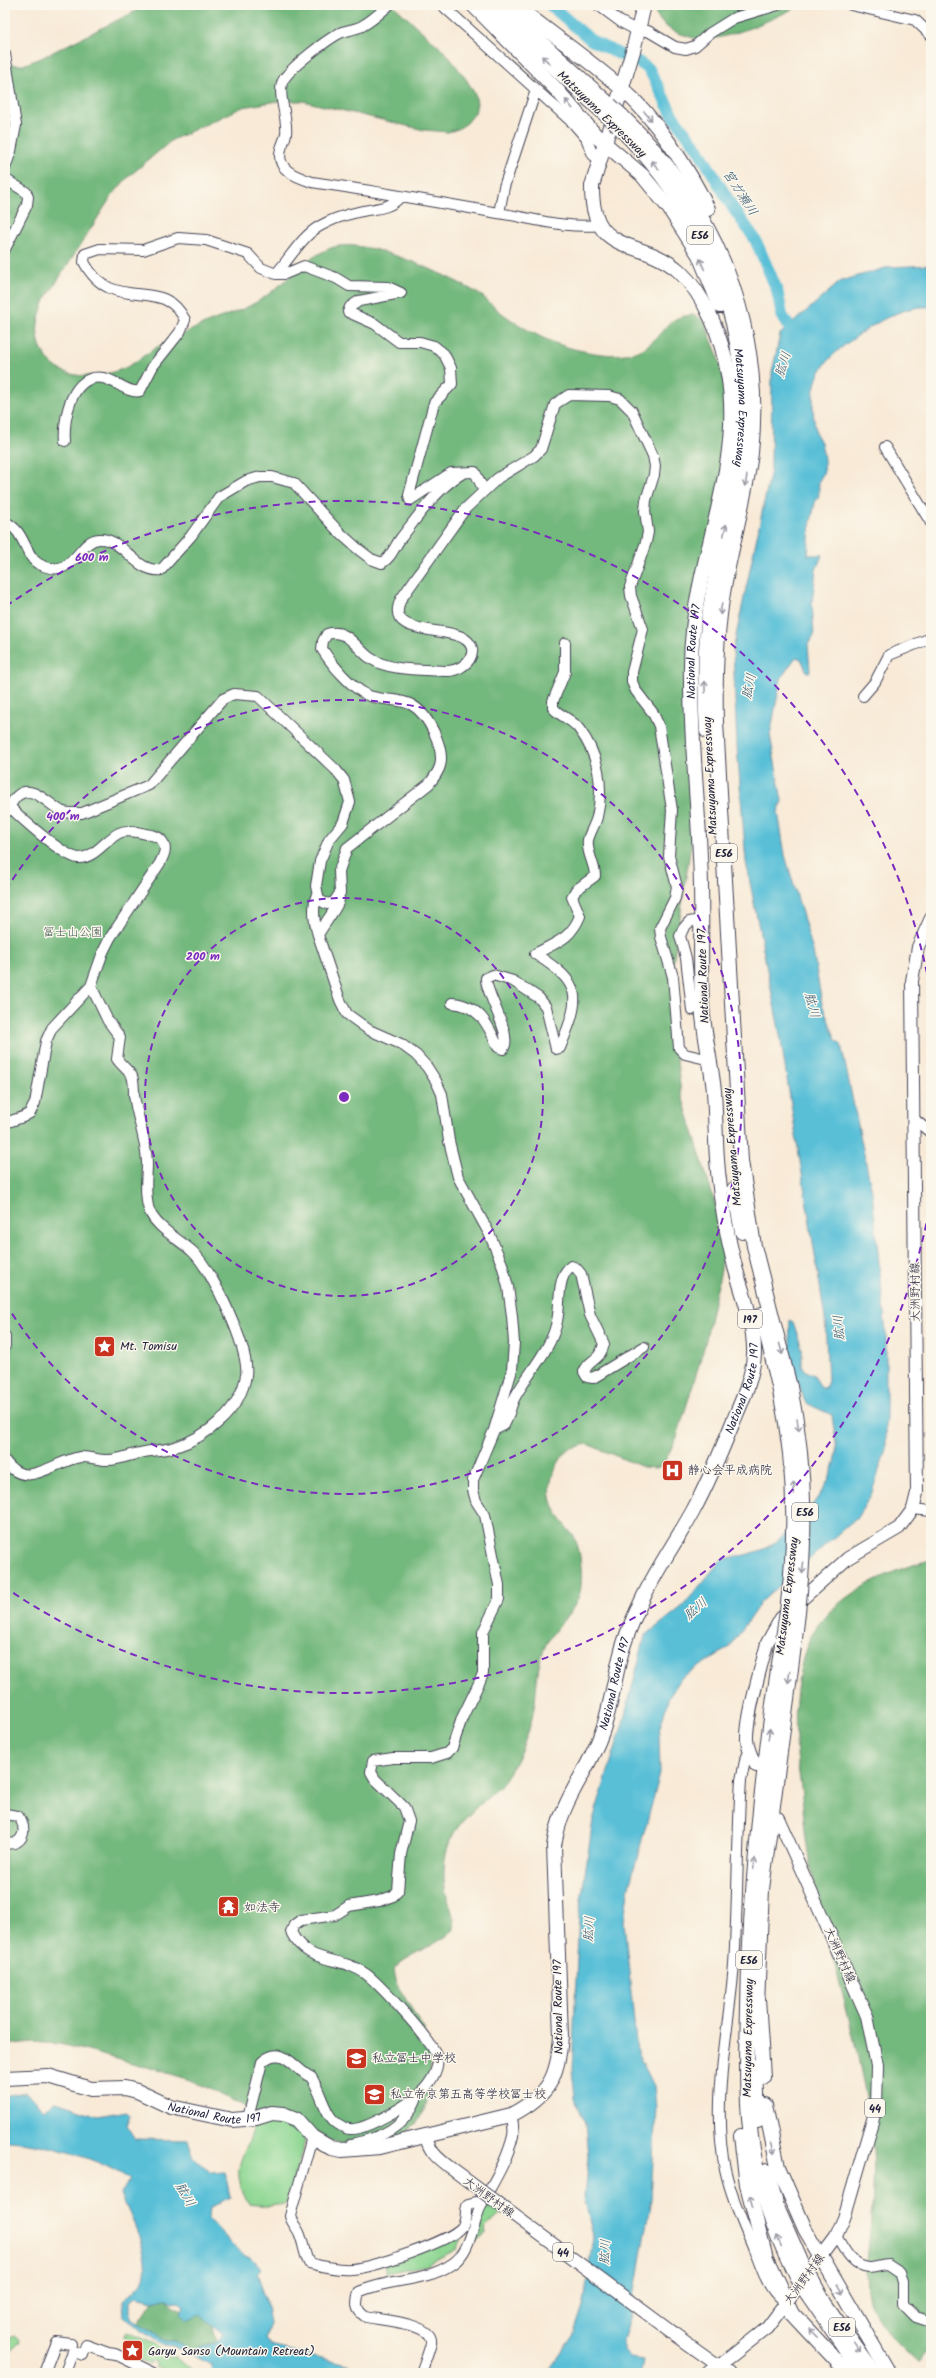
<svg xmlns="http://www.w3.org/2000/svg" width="936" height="2378" font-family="Kalam,'Klee One',sans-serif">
<rect width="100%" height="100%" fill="#fbf7ec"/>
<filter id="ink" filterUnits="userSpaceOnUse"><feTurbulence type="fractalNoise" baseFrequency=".025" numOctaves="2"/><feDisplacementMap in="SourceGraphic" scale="8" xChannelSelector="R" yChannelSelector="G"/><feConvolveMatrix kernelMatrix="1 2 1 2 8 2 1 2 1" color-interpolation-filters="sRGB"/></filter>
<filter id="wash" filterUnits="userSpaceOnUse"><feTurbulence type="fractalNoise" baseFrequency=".012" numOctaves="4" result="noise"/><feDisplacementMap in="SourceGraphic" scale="16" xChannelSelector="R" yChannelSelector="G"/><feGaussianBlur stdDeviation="0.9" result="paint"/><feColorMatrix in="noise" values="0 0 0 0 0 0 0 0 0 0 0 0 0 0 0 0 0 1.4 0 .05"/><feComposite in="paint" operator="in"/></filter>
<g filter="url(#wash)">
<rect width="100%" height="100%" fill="#f8ead7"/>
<path fill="#8fd793" stroke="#587c67" d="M269 2118 301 2135 305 2141 286 2204 268 2206 249 2204C228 2166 244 2161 255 2124Z
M487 2198 504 2210 484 2229 485 2234 468 2247Z
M468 2226 457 2249 426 2265 386 2273 384 2262Z
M126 2332 155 2344 167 2357H176L195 2373H168L154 2367 156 2363 151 2361 150 2365 138 2360 141 2352 134 2349 135 2345 132 2343 133 2341 123 2337Z
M15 2336 20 2340 19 2344 5 2357V2340Z"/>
<path fill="#73b87d" stroke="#4a6d5c" d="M148 5H393L447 54 466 79 475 94 477 103 475 113 467 123 458 129 448 132 424 130 303 101H278L243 107 172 140 127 178 111 197 45 300C38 317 34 332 42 350 57 383 100 380 129 366 139 360 148 352 159 346 172 339 185 333 198 327 222 315 244 312 266 296 288 281 308 255 334 247 367 237 453 277 482 296 489 301 495 309 503 314 524 329 549 343 574 349 594 354 629 360 647 346 668 330 665 316 695 315L704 321 718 356 732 415 695 630 692 838 673 964V1031L681 1093 721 1223 723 1248 721 1270 704 1348 677 1437 663 1465 656 1468 643 1467 587 1444 568 1449C547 1476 543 1496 565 1525 567 1529 572 1533 574 1537 581 1550 582 1571 581 1585 580 1611 554 1624 544 1649 537 1666 537 1684 535 1702 532 1728 520 1757 506 1778 490 1801 461 1814 450 1841 443 1859 442 1878 447 1897 450 1907 456 1920 454 1929 441 1945 402 1956 394 1970L397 1985 424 2029 431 2051 430 2088 426 2105 417 2123 398 2137 364 2146 309 2138 191 2080 147 2067 60 2044 33 2042 5 2045V65H23L41 58Z
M653 5H800C778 17 726 41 702 39 694 39 685 35 678 33 665 28 656 19 653 5Z
M931 1560V2339L919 2363C901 2346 876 2325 869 2300 864 2280 867 2261 869 2241 872 2207 876 2171 872 2137 861 2044 829 1955 810 1863 805 1841 804 1818 802 1796 795 1746 790 1697 806 1648 820 1602 887 1570 931 1560Z
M166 2298 172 2305 182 2310 180 2314 200 2313 212 2323 217 2342 192 2351 175 2341H164L153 2331 137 2324 153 2301Z"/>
<path fill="#59bfd7" stroke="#3e7089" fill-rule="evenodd" d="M931 265V307C908 305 884 318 866 330 820 361 806 376 816 433 817 437 820 439 821 443 823 451 825 463 824 471 823 475 820 478 819 481 818 488 820 493 818 499L816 498 810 526 808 555H822L816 570 812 602 814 636 808 644 810 672H807L801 659 796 657 781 678 770 735 782 801 778 812 785 855 813 951 822 1004 836 1040 841 1044 872 1192 886 1334V1449L871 1495 858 1516 761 1602 730 1647 682 1677 669 1697 659 1731 660 1774 628 1891 624 1922 637 2052 654 2086 656 2108 651 2199 630 2318 623 2340V2351L629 2358 643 2360 641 2373H546L573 2336 584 2303 593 2236 584 2197 588 2156 585 2123 575 2098 572 2069 579 1914 593 1820 623 1723 645 1636 683 1606 722 1559C740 1556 759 1554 774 1543 797 1527 832 1486 836 1458 838 1445 833 1428 832 1415L806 1403C794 1377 788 1349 790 1320L793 1322 802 1348V1365L806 1371 814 1375 821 1388H825L828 1381 825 1318 780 1035 746 862 737 746 733 650 771 470 772 373 780 334 841 281 889 267Z
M25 2092 45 2109 56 2102 98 2116 126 2111 130 2115 126 2125 135 2139 188 2140 194 2157 211 2173 225 2172 230 2197 210 2208 209 2219 242 2255 253 2259 261 2268 257 2273 265 2296 270 2323 265 2339 270 2346 347 2364 372 2373H211L212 2365 174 2346 163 2345 139 2329 124 2315 123 2301C129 2296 139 2288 143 2281 153 2257 130 2217 121 2194L129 2180C104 2159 38 2141 5 2141V2096ZM135 2297 153 2301 166 2298 172 2302 178 2301 184 2306 180 2314 187 2320 200 2314 223 2334 217 2342 192 2351 175 2341H164L152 2331 134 2321 130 2312V2302Z"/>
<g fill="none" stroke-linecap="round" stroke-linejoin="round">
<path stroke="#59bfd7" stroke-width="12" d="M550 5 591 40 625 57
M637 61 649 69 673 116 698 149 733 208 755 239 777 290 782 315 797 340"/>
</g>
</g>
<g filter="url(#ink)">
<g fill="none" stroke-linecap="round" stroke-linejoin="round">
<defs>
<path id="minor" d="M389 5C380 13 373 20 362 26 356 29 349 30 342 32 329 38 286 70 282 83 278 97 288 117 286 134 285 140 282 144 281 149 275 170 297 177 312 182 374 191 436 202 498 213 532 218 565 229 600 225
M442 5 573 123 586 138 593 155 599 159
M598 5 621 22 638 31H648L675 47 686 49 695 46 710 33 734 18 778 5
M851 5 915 20 931 35
M5 54 16 125 11 151 5 168
M5 179 26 192 28 197 27 205 5 249
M499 213 504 187 536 90
M276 274C290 258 302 236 320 226 332 219 345 215 358 212 373 208 389 210 400 197
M65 441C63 418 72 373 103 378 116 380 128 394 140 391L153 366 180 332 185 320C162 273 113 317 84 262L85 254 100 249 143 250 178 238 206 240 248 254 261 268 276 274H285L304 266 336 278 349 286 388 287 401 293 359 301 350 307 348 312 375 324 399 342H420L434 346 444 354 451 368 452 384 434 403 409 495 410 500 451 473 475 472 484 491
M885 447 931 523
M5 522C26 531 24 556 39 564 75 582 77 540 99 539 124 538 135 573 161 570L191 536 219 497 246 481 260 477H272L294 483 339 532 358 549 371 559 382 563C392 557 394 547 401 538 419 515 437 488 463 473
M863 696 875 682 889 655 931 638
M5 814C9 808 12 801 17 796 32 783 48 804 61 811 68 814 75 813 82 813L149 785 223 699 234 694 258 696 336 770 344 780 350 802 343 823 329 840 320 861 316 886 319 900 327 904 334 902 340 893 339 871 347 848 429 784C433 779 438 773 440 766 445 748 428 714 412 705 399 698 381 701 367 695 350 686 332 665 322 649L323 641 327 634C347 628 355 647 370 658 391 672 424 669 448 671 466 670 482 651 465 639 448 626 383 637 401 599L465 509 498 478 534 456 541 449 555 404 569 395 609 396 620 399 632 411 653 456 655 466 654 475 646 500 645 511 648 532 646 542 630 587 631 596 643 629 632 672V682L636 691 653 713 659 726 672 810 669 856 677 887 675 898 660 928 661 937 673 977 679 1048 685 1054 710 1060
M317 894C312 907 314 922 318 935 321 928 340 904 339 899
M452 1003C479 1005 488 1024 498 1047L503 1049C514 1036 485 993 486 978L493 975 513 981 539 998 546 1007 556 1049 560 1048C580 998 585 985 535 954 556 942 570 940 580 916L572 897 576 890 595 876C595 863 586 853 588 840 590 832 595 825 597 817 604 787 599 755 579 729 572 719 561 717 553 708V701L565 672V643
M692 1010 686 958 680 936 683 929 689 922 701 920
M914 1119 931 1133
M5 1123 23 1117 30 1113 35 1103 46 1041 52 1028 91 986 103 952 110 938 160 863C163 856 168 849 162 841 159 836 152 835 146 834 138 832 127 829 119 833 105 840 94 859 78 858 63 856 22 819 10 807
M5 1336V1346
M494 1430 504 1425C509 1417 510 1408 514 1399 527 1374 552 1349 557 1321 561 1304 556 1277 571 1266L576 1268 581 1274 590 1315 604 1344C599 1363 589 1358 584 1372L587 1377 593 1378 644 1347
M5 1461C26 1491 52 1462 80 1457 89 1456 99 1461 109 1460 119 1460 129 1455 140 1453 151 1450 163 1451 175 1447 207 1437 241 1410 246 1375 250 1349 212 1270 193 1252 179 1239 156 1228 149 1210 144 1194 147 1178 147 1162 146 1139 137 1118 134 1095 134 1090 134 1081 132 1076 128 1070 121 1065 117 1059L120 1037 108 1021 91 986
M913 1509 931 1511
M749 1752 745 1761 741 1780C737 1841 738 1903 734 1964 729 2031 711 2101 725 2169 731 2196 743 2223 754 2249 760 2264 767 2288 781 2299
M5 1814 18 1816C28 1828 24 1847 5 1843
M248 2118 262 2062C284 2043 294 2070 311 2077 321 2091 324 2115 338 2124 341 2126 346 2129 350 2129 364 2131 406 2106 417 2096 427 2088 440 2071 437 2057 433 2041 379 1984 366 1974 340 1955 308 1966 291 1932L294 1925 301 1920 335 1915 349 1906 379 1901 393 1896 398 1891 401 1854 409 1821 404 1807 375 1779 371 1772 373 1761 393 1758H431L447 1753 452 1748 462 1718 480 1681 483 1673V1632L499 1599V1585L485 1515 476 1501 473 1490V1480L494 1430 512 1370 514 1343 512 1316 508 1287 502 1264 489 1233 458 1177 449 1141 442 1094 436 1081 427 1067 416 1055 401 1044 369 1030 347 1014 340 1000 318 935
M312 2137 290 2216C292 2224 298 2228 300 2235 304 2245 304 2254 309 2263 320 2266 340 2270 351 2269 370 2269 451 2241 462 2227 468 2219 464 2211 468 2204L476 2202 482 2204
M351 2144C381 2138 406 2127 417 2097
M836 2236C844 2249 852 2267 869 2268 875 2268 882 2265 888 2265L900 2273 903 2283V2304L916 2317 931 2322
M44 2373 56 2342 71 2344
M65 2373 73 2351 83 2355 86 2345 108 2353 115 2354 154 2373
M421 2373C424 2364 429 2352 431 2343 434 2323 380 2320 366 2317 355 2310 356 2304 359 2292 388 2278 424 2283 452 2264 471 2252 473 2222 482 2203 494 2181 507 2161 513 2136 514 2130 513 2122 511 2115"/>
<path id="major" d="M756 1766C752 1757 748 1750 747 1740 746 1717 761 1668 767 1643L781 1618 848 1558 899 1528 913 1509 917 1493 912 981 918 947 931 918
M426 2136C429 2153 440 2160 453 2170
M673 2333 719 2366 767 2328 836 2236 844 2218 876 2108 877 2066 867 2016 778 1818"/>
<g id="highway">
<path d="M473 5 557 90 597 137 642 175 669 208 699 255 720 306"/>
<path d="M500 5 610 105"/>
<path d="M515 5C550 33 588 59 621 88 656 118 688 168 708 209"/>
<path d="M493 11 606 115"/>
<path d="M622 116C714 205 765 323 751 453 745 500 731 546 723 593 716 636 715 679 716 722L741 1161 754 1246 790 1387"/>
<path id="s1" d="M618 126C708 216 754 325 740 453 733 511 714 567 708 625 704 660 705 696 707 731"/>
<path d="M734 1189 742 1232"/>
<path d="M762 1314 780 1391"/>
<path d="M783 1638C763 1761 750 1883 748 2007 747 2055 745 2103 753 2150 760 2195 776 2236 796 2276"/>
<path d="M758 1998 763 2077"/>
<path d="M757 2004 762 1889 795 1638"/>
<path d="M756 2066 758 2121"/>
<path id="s2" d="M5 2078 48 2076 91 2089 125 2088 137 2091 171 2107 232 2120 256 2118 272 2113 283 2114 296 2119 312 2137 331 2148 342 2150 380 2147 511 2115C549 2095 558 2078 561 2036L554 1846C561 1798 587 1775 602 1732 611 1707 614 1680 621 1654 626 1634 635 1615 644 1596 658 1567 677 1540 693 1511 708 1483 721 1452 733 1422 742 1401 753 1377 754 1354 755 1324 743 1296 735 1267 728 1239 722 1209 719 1180 715 1150 716 1120 714 1091 711 1061 703 1032 702 1002 700 964 702 925 701 886 700 818 691 750 691 682 690 646 694 610 702 576 717 510 740 441 728 374 722 338 706 296 679 271 641 237 591 258 592 186L633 51 644 5"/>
<path d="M765 2105 778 2167 805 2229 889 2373"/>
<path d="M741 2136 747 2185 766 2258 792 2313 848 2373"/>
<path d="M767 2171 777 2207 803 2266"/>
<path d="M812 2280 825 2304 874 2373"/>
<path d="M804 2289 862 2373"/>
<path d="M709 2373 719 2366 728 2373"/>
</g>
</defs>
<use href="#minor" stroke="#424052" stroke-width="12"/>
<use href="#major" stroke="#424052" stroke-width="14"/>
<use href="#highway" stroke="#424052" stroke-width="16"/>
<use href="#minor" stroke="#fff" stroke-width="10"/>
<use href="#major" stroke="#fff" stroke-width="12"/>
<use href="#highway" stroke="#fff" stroke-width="14"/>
<defs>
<path id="major-bridge" d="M453 2170 673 2333"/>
<path id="highway-bridge" d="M610 105 622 116
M606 115 618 126
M790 1387C808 1474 806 1551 795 1638
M780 1391C798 1474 797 1555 783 1638
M803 2266 812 2280
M796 2276 804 2289"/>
</defs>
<use href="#major-bridge" stroke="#424052" stroke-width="14" stroke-linecap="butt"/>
<use href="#highway-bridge" stroke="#424052" stroke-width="16" stroke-linecap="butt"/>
<use href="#major-bridge" stroke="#fff" stroke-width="12"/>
<use href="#highway-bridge" stroke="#fff" stroke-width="14"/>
</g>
<defs><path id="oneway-shaft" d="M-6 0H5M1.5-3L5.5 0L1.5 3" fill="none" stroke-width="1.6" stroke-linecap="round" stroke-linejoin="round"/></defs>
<g stroke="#9c9ca7">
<use href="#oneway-shaft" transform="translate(546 60) rotate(-137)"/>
<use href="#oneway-shaft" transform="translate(569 104) rotate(-129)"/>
<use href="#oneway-shaft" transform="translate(648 116) rotate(49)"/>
<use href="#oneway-shaft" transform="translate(655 165) rotate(-130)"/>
<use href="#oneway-shaft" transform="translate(702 264) rotate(-113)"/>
<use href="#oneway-shaft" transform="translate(746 481) rotate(99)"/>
<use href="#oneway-shaft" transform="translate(725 530) rotate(-78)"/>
<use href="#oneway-shaft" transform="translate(721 609) rotate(98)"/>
<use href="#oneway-shaft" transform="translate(705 687) rotate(-91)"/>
<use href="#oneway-shaft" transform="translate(781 1349) rotate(75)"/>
<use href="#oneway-shaft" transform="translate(798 1425) rotate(81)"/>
<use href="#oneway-shaft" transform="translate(794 1488) rotate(-92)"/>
<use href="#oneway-shaft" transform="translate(803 1568) rotate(95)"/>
<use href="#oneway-shaft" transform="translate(789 1677) rotate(98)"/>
<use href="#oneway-shaft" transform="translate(769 1734) rotate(-82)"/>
<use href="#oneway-shaft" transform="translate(754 1864) rotate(-85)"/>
<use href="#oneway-shaft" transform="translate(773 2148) rotate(75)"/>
<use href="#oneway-shaft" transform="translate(751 2201) rotate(-103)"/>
<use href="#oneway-shaft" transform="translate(779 2241) rotate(-112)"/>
<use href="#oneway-shaft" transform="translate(840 2290) rotate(60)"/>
<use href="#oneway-shaft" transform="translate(813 2333) rotate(-135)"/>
<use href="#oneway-shaft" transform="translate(857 2348) rotate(55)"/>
</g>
</g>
<g fill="none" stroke="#7b2cbf" stroke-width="2" stroke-dasharray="7 5">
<circle cx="344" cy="1097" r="199"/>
<path d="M6 890A397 397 0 1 1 6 1304"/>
<path d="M931 1200A596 596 0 0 1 6 1588M6 606A596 596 0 0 1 931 994"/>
</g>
<defs>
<symbol id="sight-square" viewBox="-11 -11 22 22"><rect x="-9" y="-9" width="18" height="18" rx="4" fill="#c8321e" stroke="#fbf7ec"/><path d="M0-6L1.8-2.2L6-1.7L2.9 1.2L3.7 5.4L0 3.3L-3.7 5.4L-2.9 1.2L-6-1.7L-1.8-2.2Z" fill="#fff"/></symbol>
<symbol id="hospital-square" viewBox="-11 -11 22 22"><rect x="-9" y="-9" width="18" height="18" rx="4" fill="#c8321e" stroke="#fbf7ec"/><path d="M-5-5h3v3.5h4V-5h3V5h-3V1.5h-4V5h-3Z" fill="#fff"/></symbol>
<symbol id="temple-square" viewBox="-11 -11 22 22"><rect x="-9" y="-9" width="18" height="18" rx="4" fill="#c8321e" stroke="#fbf7ec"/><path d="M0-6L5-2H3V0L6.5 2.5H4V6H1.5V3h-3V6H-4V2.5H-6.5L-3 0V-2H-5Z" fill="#fff"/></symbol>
<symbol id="school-square" viewBox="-11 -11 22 22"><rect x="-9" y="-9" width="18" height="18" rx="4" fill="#c8321e" stroke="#fbf7ec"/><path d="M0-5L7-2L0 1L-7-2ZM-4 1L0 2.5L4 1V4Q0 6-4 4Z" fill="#fff"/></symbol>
</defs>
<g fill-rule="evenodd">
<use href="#sight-square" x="92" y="1334" width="25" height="25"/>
<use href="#hospital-square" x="660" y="1458" width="25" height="25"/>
<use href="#temple-square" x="216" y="1894" width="25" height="25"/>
<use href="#school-square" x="344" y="2046" width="25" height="25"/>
<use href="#school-square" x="362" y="2082" width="25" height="25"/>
<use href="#sight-square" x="120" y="2338" width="25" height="25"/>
</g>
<g text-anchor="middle" stroke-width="3" stroke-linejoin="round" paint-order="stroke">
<g fill="#fbf7ec" stroke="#636270" stroke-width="1">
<rect x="687" y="226" width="26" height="18" rx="3"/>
<rect x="711" y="844" width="26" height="18" rx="3"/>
<rect x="738" y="1310" width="24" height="18" rx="3"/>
<rect x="792" y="1503" width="26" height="18" rx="3"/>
<rect x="736" y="1951" width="26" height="18" rx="3"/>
<rect x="865" y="2099" width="20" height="18" rx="3"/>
<rect x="553" y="2243" width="20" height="18" rx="3"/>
<rect x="829" y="2318" width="26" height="18" rx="3"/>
</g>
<g font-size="11" font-weight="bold" fill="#22223b">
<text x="700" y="239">E56</text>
<text x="724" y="857">E56</text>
<text x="750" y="1323">197</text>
<text x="805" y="1516">E56</text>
<text x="749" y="1964">E56</text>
<text x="875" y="2112">44</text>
<text x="563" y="2256">44</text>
<text x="842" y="2331">E56</text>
</g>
<g font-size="12" fill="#22223b" stroke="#fbf7ec">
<text transform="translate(602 114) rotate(44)" y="4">Matsuyama Expressway</text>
<text dy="4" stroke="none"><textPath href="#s1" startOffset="316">Matsuyama Expressway</textPath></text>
<text dy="4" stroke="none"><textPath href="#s2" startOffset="2062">National Route 197</textPath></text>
<text transform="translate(710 776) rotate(-93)" y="4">Matsuyama Expressway</text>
<text transform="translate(703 976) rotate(-92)" y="4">National Route 197</text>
<text transform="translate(732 1147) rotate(-95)" y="4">Matsuyama Expressway</text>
<text transform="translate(915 1292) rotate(-91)" y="4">大洲野村線</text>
<text dy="4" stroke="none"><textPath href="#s2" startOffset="1318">National Route 197</textPath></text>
<text transform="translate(787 1596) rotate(-83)" y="4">Matsuyama Expressway</text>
<text dy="4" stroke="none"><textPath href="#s2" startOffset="994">National Route 197</textPath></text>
<text transform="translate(840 1955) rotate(66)" y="4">大洲野村線</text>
<text transform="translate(558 2007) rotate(-91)" y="4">National Route 197</text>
<text transform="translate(748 2038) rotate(-89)" y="4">Matsuyama Expressway</text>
<text dy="4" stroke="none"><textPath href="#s2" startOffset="216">National Route 197</textPath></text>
<text transform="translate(489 2197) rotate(36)" y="4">大洲野村線</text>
<text transform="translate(804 2279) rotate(-54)" y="4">大洲野村線</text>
</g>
<g font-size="12" fill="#435855" stroke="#fbf7ec">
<text x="73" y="936">冨士山公園</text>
</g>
<g font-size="12" fill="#22223b" stroke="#fbf7ec" text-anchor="start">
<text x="120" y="1350">Mt. Tomisu</text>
<text x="688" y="1474">静心会平成病院</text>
<text x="244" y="1911">如法寺</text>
<text x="372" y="2062">私立冨士中学校</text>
<text x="390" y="2098">私立帝京第五高等学校冨士校</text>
<text x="148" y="2355">Garyu Sanso (Mountain Retreat)</text>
</g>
<g font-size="13" font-style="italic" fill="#355972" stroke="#fbf7ec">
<text transform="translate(741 192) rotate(57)" y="5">宮ガ瀬川</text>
<text transform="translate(782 364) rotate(-72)" y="5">肱川</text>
<text transform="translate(748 686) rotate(-78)" y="5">肱川</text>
<text transform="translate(813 1005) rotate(76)" y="5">肱川</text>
<text transform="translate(838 1328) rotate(-95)" y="5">肱川</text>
<text transform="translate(695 1608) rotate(-41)" y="5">肱川</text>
<text transform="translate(588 1929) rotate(-86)" y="5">肱川</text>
<text transform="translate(186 2194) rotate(60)" y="5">肱川</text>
<text transform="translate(604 2252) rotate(-87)" y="5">肱川</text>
</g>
</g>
<circle cx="344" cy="1097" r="6" fill="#7b2cbf" stroke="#fbf7ec" stroke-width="2"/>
<g font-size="12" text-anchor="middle" font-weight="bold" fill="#7b2cbf" stroke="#fbf7ec" stroke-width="3" stroke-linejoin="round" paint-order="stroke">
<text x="92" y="561">600 m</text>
<text x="63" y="820">400 m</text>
<text x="203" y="960">200 m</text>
</g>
<rect width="936" height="2378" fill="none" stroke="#fbf7ec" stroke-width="20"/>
</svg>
